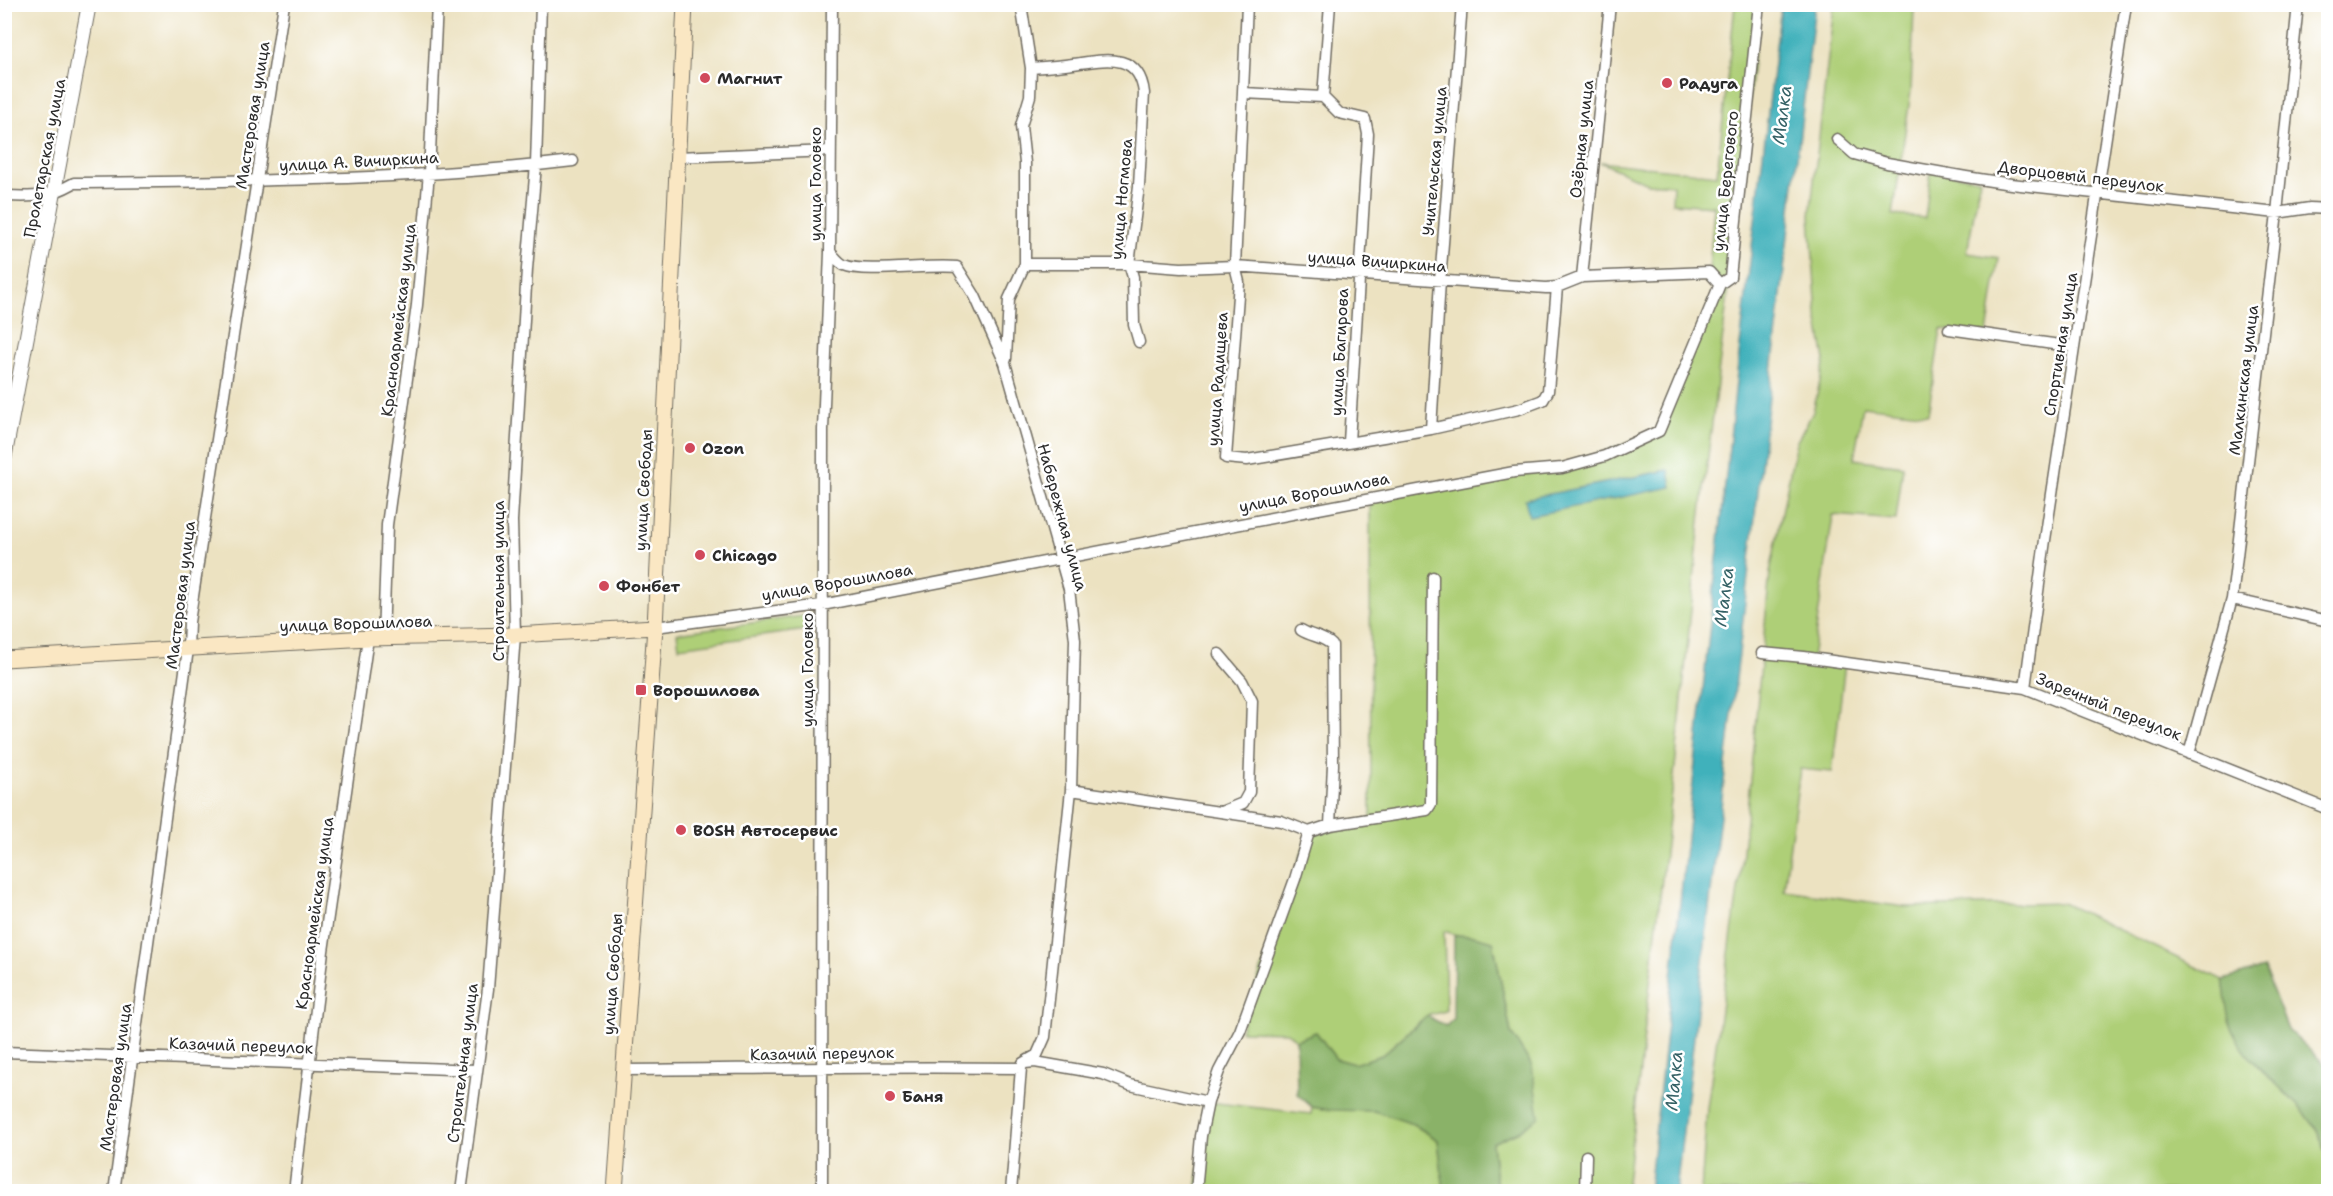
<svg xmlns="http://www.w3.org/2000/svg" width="2333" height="1196" font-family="'Shantell Sans',sans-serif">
<rect width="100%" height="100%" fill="#fff"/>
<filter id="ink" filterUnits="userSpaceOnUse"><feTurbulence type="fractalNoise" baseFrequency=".0167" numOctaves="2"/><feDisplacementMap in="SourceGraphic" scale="12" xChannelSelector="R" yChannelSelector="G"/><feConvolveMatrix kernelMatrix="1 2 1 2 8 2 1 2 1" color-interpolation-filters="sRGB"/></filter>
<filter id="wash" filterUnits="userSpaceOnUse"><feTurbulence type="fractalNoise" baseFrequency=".008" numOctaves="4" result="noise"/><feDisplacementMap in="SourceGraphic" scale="24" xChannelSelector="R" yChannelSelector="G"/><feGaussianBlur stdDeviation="1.35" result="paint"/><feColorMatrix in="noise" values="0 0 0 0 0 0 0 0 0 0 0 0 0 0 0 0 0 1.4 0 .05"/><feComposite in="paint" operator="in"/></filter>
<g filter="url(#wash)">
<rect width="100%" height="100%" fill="#ece2c1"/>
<path fill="#aecf77" stroke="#6c7d51" stroke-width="1.5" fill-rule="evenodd" d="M1735 5H1759L1730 277 1700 521 1676 758 1626 1191H1497L1492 1143 1519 1131 1532 1067 1511 1033 1493 941C1477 937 1459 937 1444 931L1446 1011 1426 1016 1382 1055 1354 1064 1336 1059 1316 1032 1296 1040 1287 1032 1240 1031 1309 832 1371 819 1370 499 1562 468 1659 431 1720 284 1709 272 1714 206 1672 203 1673 185 1647 183 1600 162 1717 175ZM1668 470 1672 487 1526 499Z
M1834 5H1914L1911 91 1893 215 1925 218 1931 171 1980 179 1967 253 1999 258 1987 334 1941 329 1928 414 1863 406 1854 459 1903 466 1896 520 1833 515 1812 658 1845 663 1832 772 1800 769 1784 890 1905 907 2063 903 2223 980 2232 1029 2254 1061 2311 1119 2328 1155V1191L1701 1192 1707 1108 1742 862 1770 572 1796 443 1813 412 1825 360 1817 315 1810 216Z
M811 615 813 629 679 647 677 633Z
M1208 1102 1311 1114 1312 1107C1333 1111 1353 1108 1373 1111 1397 1115 1418 1127 1438 1140L1444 1191 1196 1192Z"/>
<path fill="#8ab268" stroke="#5a6e4a" stroke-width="1.5" d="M1454 935 1474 936 1493 941 1511 1033 1532 1066 1539 1117 1519 1131 1492 1143 1497 1191H1444L1438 1140 1413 1124 1374 1111 1329 1110 1312 1107 1297 1094 1296 1040 1316 1032 1336 1059 1354 1064 1382 1055 1427 1016 1446 1026 1453 1019Z
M2264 968 2288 1030 2328 1067V1168C2325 1106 2256 1082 2232 1030 2226 1016 2226 995 2223 980Z"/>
<path fill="#41b1bb" stroke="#366e73" stroke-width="1.5" d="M1781 5H1815L1676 1191H1649L1740 345Z
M1669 470 1672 487 1529 516 1525 499Z"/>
</g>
<g filter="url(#ink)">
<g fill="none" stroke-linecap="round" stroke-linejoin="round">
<defs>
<path id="minor" d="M1247 4 1235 266 1239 282 1226 458 1247 460 1431 429 1519 409 1543 400 1548 391 1557 287
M1330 4 1323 97 1339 113 1365 119 1368 134 1349 442
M1031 68C1045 67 1059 66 1073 64 1104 60 1139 51 1144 93L1139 186 1129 264 1133 277 1134 325 1139 342
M1243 93 1323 97
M1837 139 1854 154 1887 163 1966 177 2011 184 2277 213 2310 208 2328 209
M677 157 830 151
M4 196C35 197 47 198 74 183 240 181 408 181 573 161
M830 252C834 256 839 263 844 265 864 274 929 264 957 267L975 296 1005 363 1069 589 1075 640 1071 790 1045 1037 1037 1055 1023 1063 1021 1068 1011 1192
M1025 264H1129L1181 268 1235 266 1546 288 1557 287 1582 277 1709 272 1720 284
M1582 277 1610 4
M1720 284 1730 277 1759 4
M1949 329 2074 347
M1006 359 1009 299 1025 264V163L1021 126 1030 96 1031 68 1021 4
M1431 429 1440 281 1462 4
M2232 599 2328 621
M655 627 822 605 1313 510 1514 472 1562 468 1605 456 1659 431 1720 284
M1301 630C1312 637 1323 636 1332 645L1333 765 1330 825
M383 638 387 525 417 305 429 173 437 4
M1762 653 1804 657 2025 688 2328 809
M1219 654 1242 681 1252 701 1249 792 1243 803 1221 812
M2025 688 2045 540 2126 4
M2189 754 2232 599 2277 213 2298 4
M1071 790 1281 821 1309 832 1295 879 1240 1031 1219 1071 1208 1102
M1309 832 1330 825 1427 810 1431 804 1433 577
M4 1052 476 1070
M1025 1063 1035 1062 1103 1074 1130 1085 1208 1102 1201 1136 1196 1192
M623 1070C756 1069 888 1066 1021 1068
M114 1192 188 649 189 622 284 4
M294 1192 323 951 368 638
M461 1192 488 989 515 635 512 521 527 269 536 165 541 4
M822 1192 823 430 830 252 832 4
M1585 1192 1586 1156"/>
<path id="tertiary" d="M4 459 89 4"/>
<path id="secondary" d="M4 659 368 638 515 635 655 627
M615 1192 655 627 685 4"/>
</defs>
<use href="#minor" stroke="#6f6b60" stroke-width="13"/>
<use href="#tertiary" stroke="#6f6b60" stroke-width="16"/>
<use href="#secondary" stroke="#6f6b60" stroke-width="17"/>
<use href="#minor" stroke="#fff" stroke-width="10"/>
<use href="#tertiary" stroke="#fff" stroke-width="14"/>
<use href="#secondary" stroke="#fae7c3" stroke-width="15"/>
</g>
</g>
<g fill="#d1495b" stroke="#fff" stroke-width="2">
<circle cx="705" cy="78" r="6"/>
<circle cx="1667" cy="83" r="6"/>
<circle cx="690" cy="448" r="6"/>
<circle cx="700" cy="555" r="6"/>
<circle cx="604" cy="586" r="6"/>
<rect x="635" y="684" width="12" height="12" rx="3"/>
<circle cx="681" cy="830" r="6"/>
<circle cx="890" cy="1096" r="6"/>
</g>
<g text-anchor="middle" stroke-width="5" stroke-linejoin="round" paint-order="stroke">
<g font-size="16" font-weight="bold" fill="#2b2b2b" stroke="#fff" text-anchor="start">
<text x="717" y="84">Магнит</text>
<text x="1679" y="89">Радуга</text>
<text x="702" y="454">Ozon</text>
<text x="712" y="561">Chicago</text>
<text x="616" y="592">Фонбет</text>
<text x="653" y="696">Ворошилова</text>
<text x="693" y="836">BOSH Автосервис</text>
<text x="902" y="1102">Баня</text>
</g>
<g font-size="16" fill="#2b2b2b" stroke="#fff">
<text transform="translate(252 115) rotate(-81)" y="6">Мастеровая улица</text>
<text transform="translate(1581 139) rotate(-84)" y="6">Озёрная улица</text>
<text transform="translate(44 158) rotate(-79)" y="6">Пролетарская улица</text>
<text transform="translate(359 161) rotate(-3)" y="6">улица А. Вичиркина</text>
<text transform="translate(1434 161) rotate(-85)" y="6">Учительская улица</text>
<text transform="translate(2081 176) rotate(7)" y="6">Дворцовый переулок</text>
<text transform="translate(1725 181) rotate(-84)" y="6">улица Берегового</text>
<text transform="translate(815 184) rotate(-90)" y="6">улица Головко</text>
<text transform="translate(1121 199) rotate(-85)" y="6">улица Ногмова</text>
<text transform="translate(1377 261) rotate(4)" y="6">улица Вичиркина</text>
<text transform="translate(398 320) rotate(-83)" y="6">Красноармейская улица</text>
<text transform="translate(2060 344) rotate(-81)" y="6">Спортивная улица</text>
<text transform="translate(1339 352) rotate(-87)" y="6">улица Багирова</text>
<text transform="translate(1217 379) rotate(-86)" y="6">улица Радищева</text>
<text transform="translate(2243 380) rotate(-83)" y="6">Малкинская улица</text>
<text transform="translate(643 490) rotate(-87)" y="6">улица Свободы</text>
<text transform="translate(1314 492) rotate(-11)" y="6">улица Ворошилова</text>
<text transform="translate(1063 517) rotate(75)" y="6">Набережная улица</text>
<text transform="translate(498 581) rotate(-90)" y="6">Строительная улица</text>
<text transform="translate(837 582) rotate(-10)" y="6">улица Ворошилова</text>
<text transform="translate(180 595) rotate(-83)" y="6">Мастеровая улица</text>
<text transform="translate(356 623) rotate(-2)" y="6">улица Ворошилова</text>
<text transform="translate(807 670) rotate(-90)" y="6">улица Головко</text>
<text transform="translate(2109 706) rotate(22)" y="6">Заречный переулок</text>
<text transform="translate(314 913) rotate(-82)" y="6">Красноармейская улица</text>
<text transform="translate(612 974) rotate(-86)" y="6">улица Свободы</text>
<text transform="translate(241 1045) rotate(2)" y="6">Казачий переулок</text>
<text transform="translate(822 1053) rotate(-1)" y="6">Казачий переулок</text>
<text transform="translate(462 1063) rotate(-83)" y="6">Строительная улица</text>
<text transform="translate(115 1077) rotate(-82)" y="6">Мастеровая улица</text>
</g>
<g font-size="18" font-style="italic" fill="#346165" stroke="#fff">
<text transform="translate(1782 115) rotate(-83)" y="6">Малка</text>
<text transform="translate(1724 597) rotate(-83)" y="6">Малка</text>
<text transform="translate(1674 1081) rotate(-85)" y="6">Малка</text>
</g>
</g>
<rect width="2333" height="1196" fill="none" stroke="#fff" stroke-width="24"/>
</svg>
